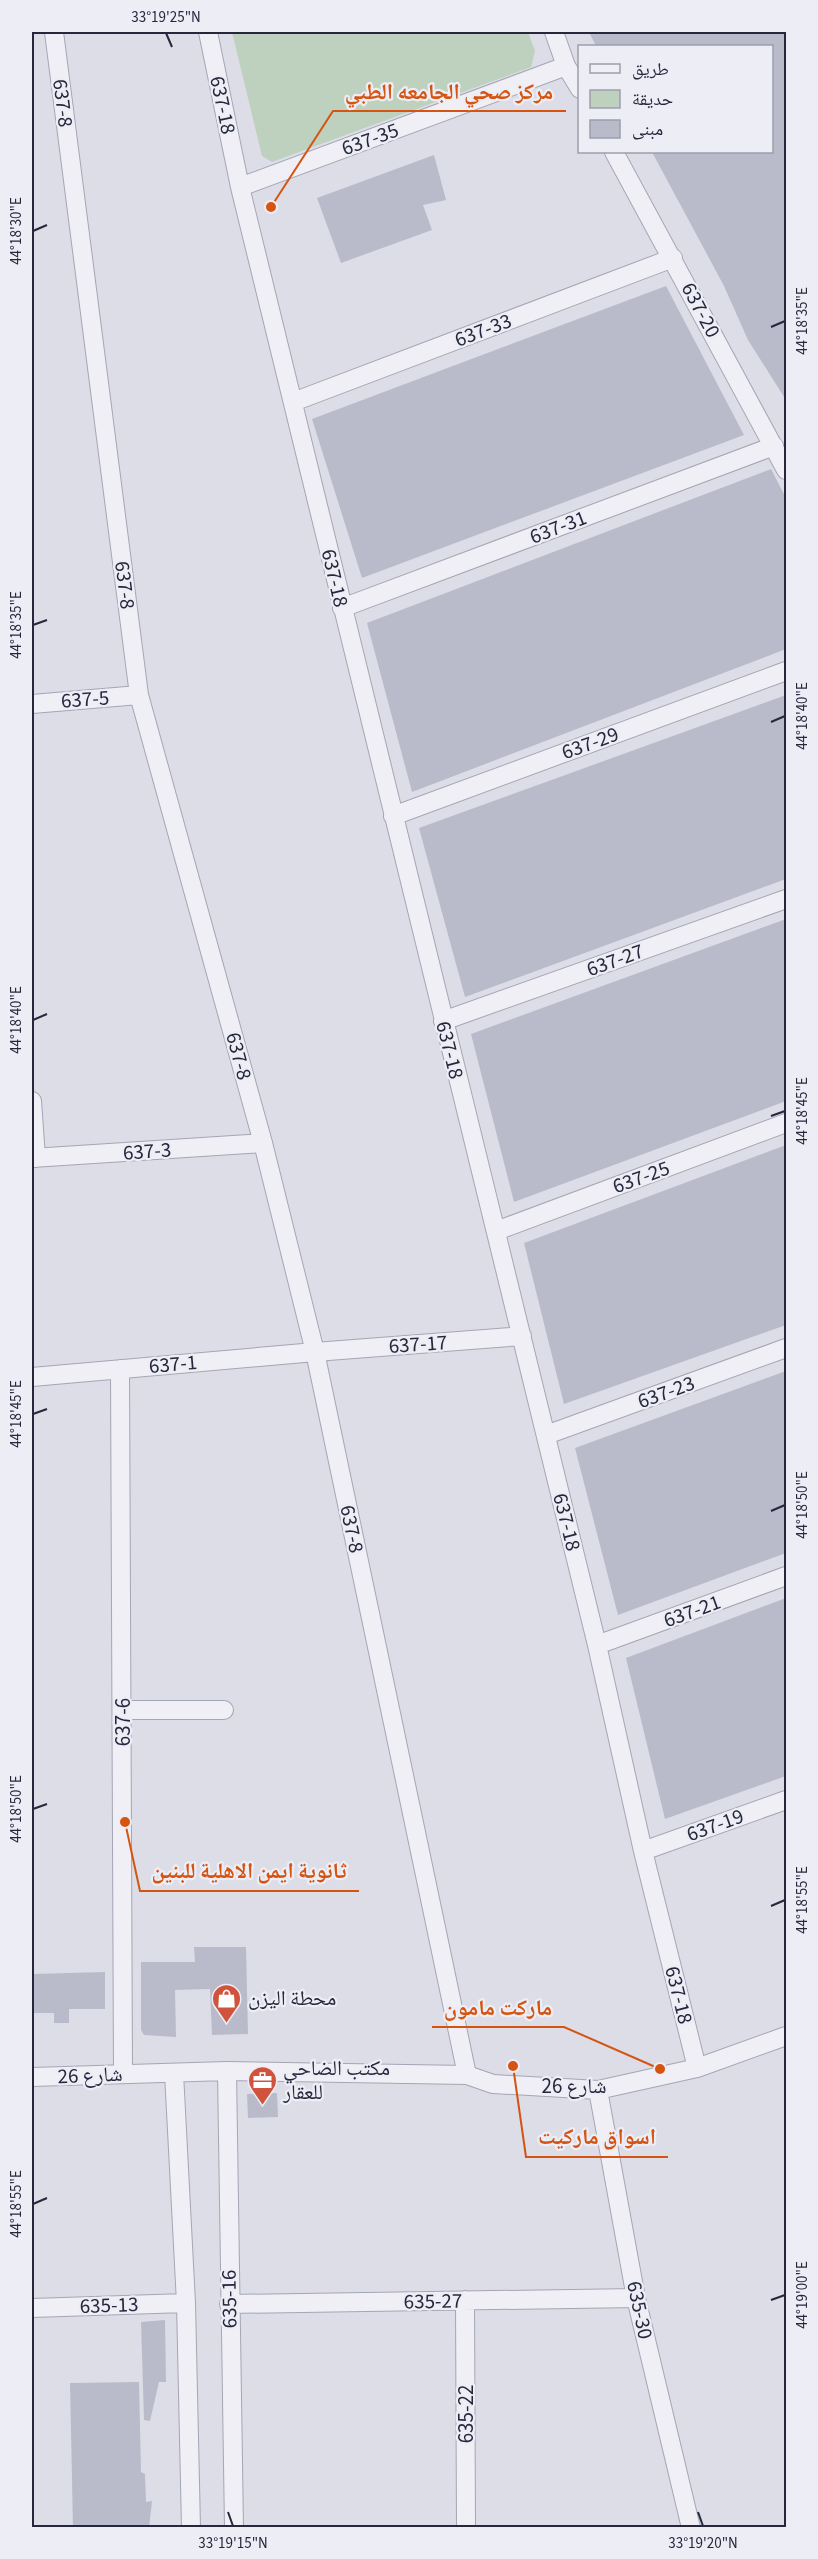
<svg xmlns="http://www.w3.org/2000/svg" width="818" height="2559" font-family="'Source Sans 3','Noto Naskh Arabic',sans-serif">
<rect width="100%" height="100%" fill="#dcdde7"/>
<path fill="#bdd1be" d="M232 32H528L535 51 531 67 272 162 262 156Z"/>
<path fill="#babbca" d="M589 32H786V400L748 340 724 286 652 152H771V46H596Z
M434 155 446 200 423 205 432 230 341 263 317 198Z
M666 286 744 435 362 578 312 419Z
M771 469 786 498V649L412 792 367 623Z
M786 695V879L465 997 419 828Z
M786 919V1101L514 1202 471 1034Z
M786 1145V1325L564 1404 524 1243Z
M786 1371V1553L618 1615 575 1448Z
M786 1598V1776L665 1819 626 1658Z
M194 1947H246L248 2034 212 2035 210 1989 175 1990 176 2037 144 2035 141 2030V1962H195Z
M105 1972V2009H69V2023H54V2013H32V1974Z
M277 2093 278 2117 248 2118 247 2094Z
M165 2320 166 2382H159L150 2421 144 2420 141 2322Z
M139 2382 141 2472 145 2474 146 2502 152 2501 149 2528H73L70 2383Z"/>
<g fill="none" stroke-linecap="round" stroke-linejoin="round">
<defs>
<path id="minor" d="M54 32 139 695 263 1143 315 1352 467 2075
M208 32 240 187 597 1645 643 1851 697 2068
M554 32 566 66 580 89
M614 152 786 470
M240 187 566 66
M293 402 673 258
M342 608 774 446
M32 704 139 695
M393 816 786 671
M443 1021 786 899
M32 1101 36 1158
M32 1158 263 1143
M496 1231 786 1123
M120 1369 123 2074
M32 1377 315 1352 522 1336
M546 1435 786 1348
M597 1645 786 1576
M123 1710H224
M643 1851 786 1800
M227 2071 234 2528
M174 2073 186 2303 191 2528
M32 2077 227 2071 467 2075 493 2084 598 2090 697 2068 786 2036
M598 2090 636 2298 691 2528
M465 2300 466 2528
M229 2304 636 2298
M32 2308 186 2303"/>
</defs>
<use href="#minor" stroke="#a5a6b4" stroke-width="20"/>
<use href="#minor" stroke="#efeff5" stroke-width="18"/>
</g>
<path fill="none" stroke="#26273d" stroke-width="2" d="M166 33 172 47M33 231 47 225M771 327 785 321M33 625 47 620M771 722 785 716M33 1020 47 1014M771 1116 785 1111M33 1414 47 1409M771 1511 785 1505M33 1809 47 1804M771 1906 785 1900M33 2204 47 2198M771 2300 785 2295M228 2512 233 2526M698 2512 703 2526"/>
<defs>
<symbol id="shop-pin" viewBox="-11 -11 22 30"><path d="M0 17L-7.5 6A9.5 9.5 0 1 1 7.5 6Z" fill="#d0543d" stroke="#ecedf5"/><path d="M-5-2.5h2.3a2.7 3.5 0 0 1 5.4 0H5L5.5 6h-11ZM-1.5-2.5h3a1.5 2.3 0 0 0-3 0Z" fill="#fff"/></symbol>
<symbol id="office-pin" viewBox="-11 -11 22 30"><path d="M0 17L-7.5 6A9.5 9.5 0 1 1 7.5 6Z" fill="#d0543d" stroke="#ecedf5"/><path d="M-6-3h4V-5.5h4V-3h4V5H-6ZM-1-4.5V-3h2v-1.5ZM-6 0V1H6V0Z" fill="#fff"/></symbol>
</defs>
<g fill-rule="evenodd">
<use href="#shop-pin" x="210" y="1982" width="33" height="45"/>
<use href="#office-pin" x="246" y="2064" width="33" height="45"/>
</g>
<g text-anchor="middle" stroke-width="4.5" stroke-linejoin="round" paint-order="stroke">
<g font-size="21" fill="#26273d" stroke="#ecedf5">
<text transform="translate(63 103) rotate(83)" y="7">637-8</text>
<text transform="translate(223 105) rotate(78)" y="7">637-18</text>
<text transform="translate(370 139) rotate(-20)" y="7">637-35</text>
<text transform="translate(701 310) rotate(62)" y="7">637-20</text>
<text transform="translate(483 330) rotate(-21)" y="7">637-33</text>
<text transform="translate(558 527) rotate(-21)" y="7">637-31</text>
<text transform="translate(335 578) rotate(77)" y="7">637-18</text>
<text transform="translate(125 585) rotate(83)" y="7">637-8</text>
<text transform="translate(85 699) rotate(-4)" y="7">637-5</text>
<text transform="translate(590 743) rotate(-20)" y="7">637-29</text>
<text transform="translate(615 960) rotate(-20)" y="7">637-27</text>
<text transform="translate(450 1050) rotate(76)" y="7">637-18</text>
<text transform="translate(239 1056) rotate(75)" y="7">637-8</text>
<text transform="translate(147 1151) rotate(-4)" y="7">637-3</text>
<text transform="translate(641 1177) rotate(-20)" y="7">637-25</text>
<text transform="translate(418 1344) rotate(-4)" y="7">637-17</text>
<text transform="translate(173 1364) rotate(-5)" y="7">637-1</text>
<text transform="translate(666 1392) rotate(-20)" y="7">637-23</text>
<text transform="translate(567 1522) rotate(76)" y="7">637-18</text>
<text transform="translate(352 1529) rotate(78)" y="7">637-8</text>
<text transform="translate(692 1611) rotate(-20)" y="7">637-21</text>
<text transform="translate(123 1722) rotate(-90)" y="7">637-6</text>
<text transform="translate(715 1825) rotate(-20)" y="7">637-19</text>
<text transform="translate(679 1995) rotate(76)" y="7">637-18</text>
<text transform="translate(90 2075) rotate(-2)" y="7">شارع 26</text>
<text x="574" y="2093">شارع 26</text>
<text transform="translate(229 2299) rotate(-91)" y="7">635-16</text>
<text transform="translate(433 2301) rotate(-1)" y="7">635-27</text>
<text transform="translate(109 2305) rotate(-2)" y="7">635-13</text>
<text transform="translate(640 2310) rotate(78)" y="7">635-30</text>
<text transform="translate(466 2414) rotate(-90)" y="7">635-22</text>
</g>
<g font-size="21" fill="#26273d" stroke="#ecedf5" text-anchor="start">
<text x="248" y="2005">محطة اليزن</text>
<text x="283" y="2075">مكتب الضاحي<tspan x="283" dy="24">للعقار</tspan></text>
</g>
</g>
<path fill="none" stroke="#d55411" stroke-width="2" d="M271 207L333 111H566M125 1822L140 1891H359M660 2069L564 2027H432M513 2066L526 2157H668"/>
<g fill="#d55411" stroke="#ecedf5" stroke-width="2">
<circle cx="271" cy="207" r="6"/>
<circle cx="125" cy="1822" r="6"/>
<circle cx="660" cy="2069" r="6"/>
<circle cx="513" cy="2066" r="6"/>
</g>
<g font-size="22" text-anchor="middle" font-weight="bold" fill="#d55411" stroke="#ecedf5" stroke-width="4.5" stroke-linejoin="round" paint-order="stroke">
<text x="449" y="99">مركز صحي الجامعه الطبي</text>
<text x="249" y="1878">ثانوية ايمن الاهلية للبنين</text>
<text x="498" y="2015">ماركت مامون</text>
<text x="597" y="2144">اسواق ماركيت</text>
</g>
<rect width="818" height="2559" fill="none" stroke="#ecedf5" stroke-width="66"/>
<rect x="578" y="45" width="195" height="108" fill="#ecedf5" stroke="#9d9eab" stroke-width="1.5"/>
<rect x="590" y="64" width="30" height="9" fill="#efeff5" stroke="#9d9eab" stroke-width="1.5"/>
<text x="632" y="75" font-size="18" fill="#26273d">طريق</text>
<rect x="590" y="90" width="30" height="18" fill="#bdd1be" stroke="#9d9eab" stroke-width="1.5"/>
<text x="632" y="105" font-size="18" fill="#26273d">حديقة</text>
<rect x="590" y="120" width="30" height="18" fill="#babbca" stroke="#9d9eab" stroke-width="1.5"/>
<text x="632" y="135" font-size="18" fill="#26273d">مبنى</text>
<rect x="33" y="33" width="752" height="2493" fill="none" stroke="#26273d" stroke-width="2"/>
<g font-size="15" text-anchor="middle" fill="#26273d">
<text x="166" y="22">33°19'25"N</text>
<text transform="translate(16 231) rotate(-90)" y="5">44°18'30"E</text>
<text transform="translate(802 321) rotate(-90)" y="5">44°18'35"E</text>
<text transform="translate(16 625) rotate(-90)" y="5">44°18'35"E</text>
<text transform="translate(802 716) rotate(-90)" y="5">44°18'40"E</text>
<text transform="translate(16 1020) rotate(-90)" y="5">44°18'40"E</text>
<text transform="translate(802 1111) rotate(-90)" y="5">44°18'45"E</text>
<text transform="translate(16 1414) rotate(-90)" y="5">44°18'45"E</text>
<text transform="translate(802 1505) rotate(-90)" y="5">44°18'50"E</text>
<text transform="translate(16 1809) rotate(-90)" y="5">44°18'50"E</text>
<text transform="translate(802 1900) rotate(-90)" y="5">44°18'55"E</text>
<text transform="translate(16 2204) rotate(-90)" y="5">44°18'55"E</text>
<text transform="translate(802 2295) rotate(-90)" y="5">44°19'00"E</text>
<text x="233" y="2548">33°19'15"N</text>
<text x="703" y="2548">33°19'20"N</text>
</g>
</svg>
